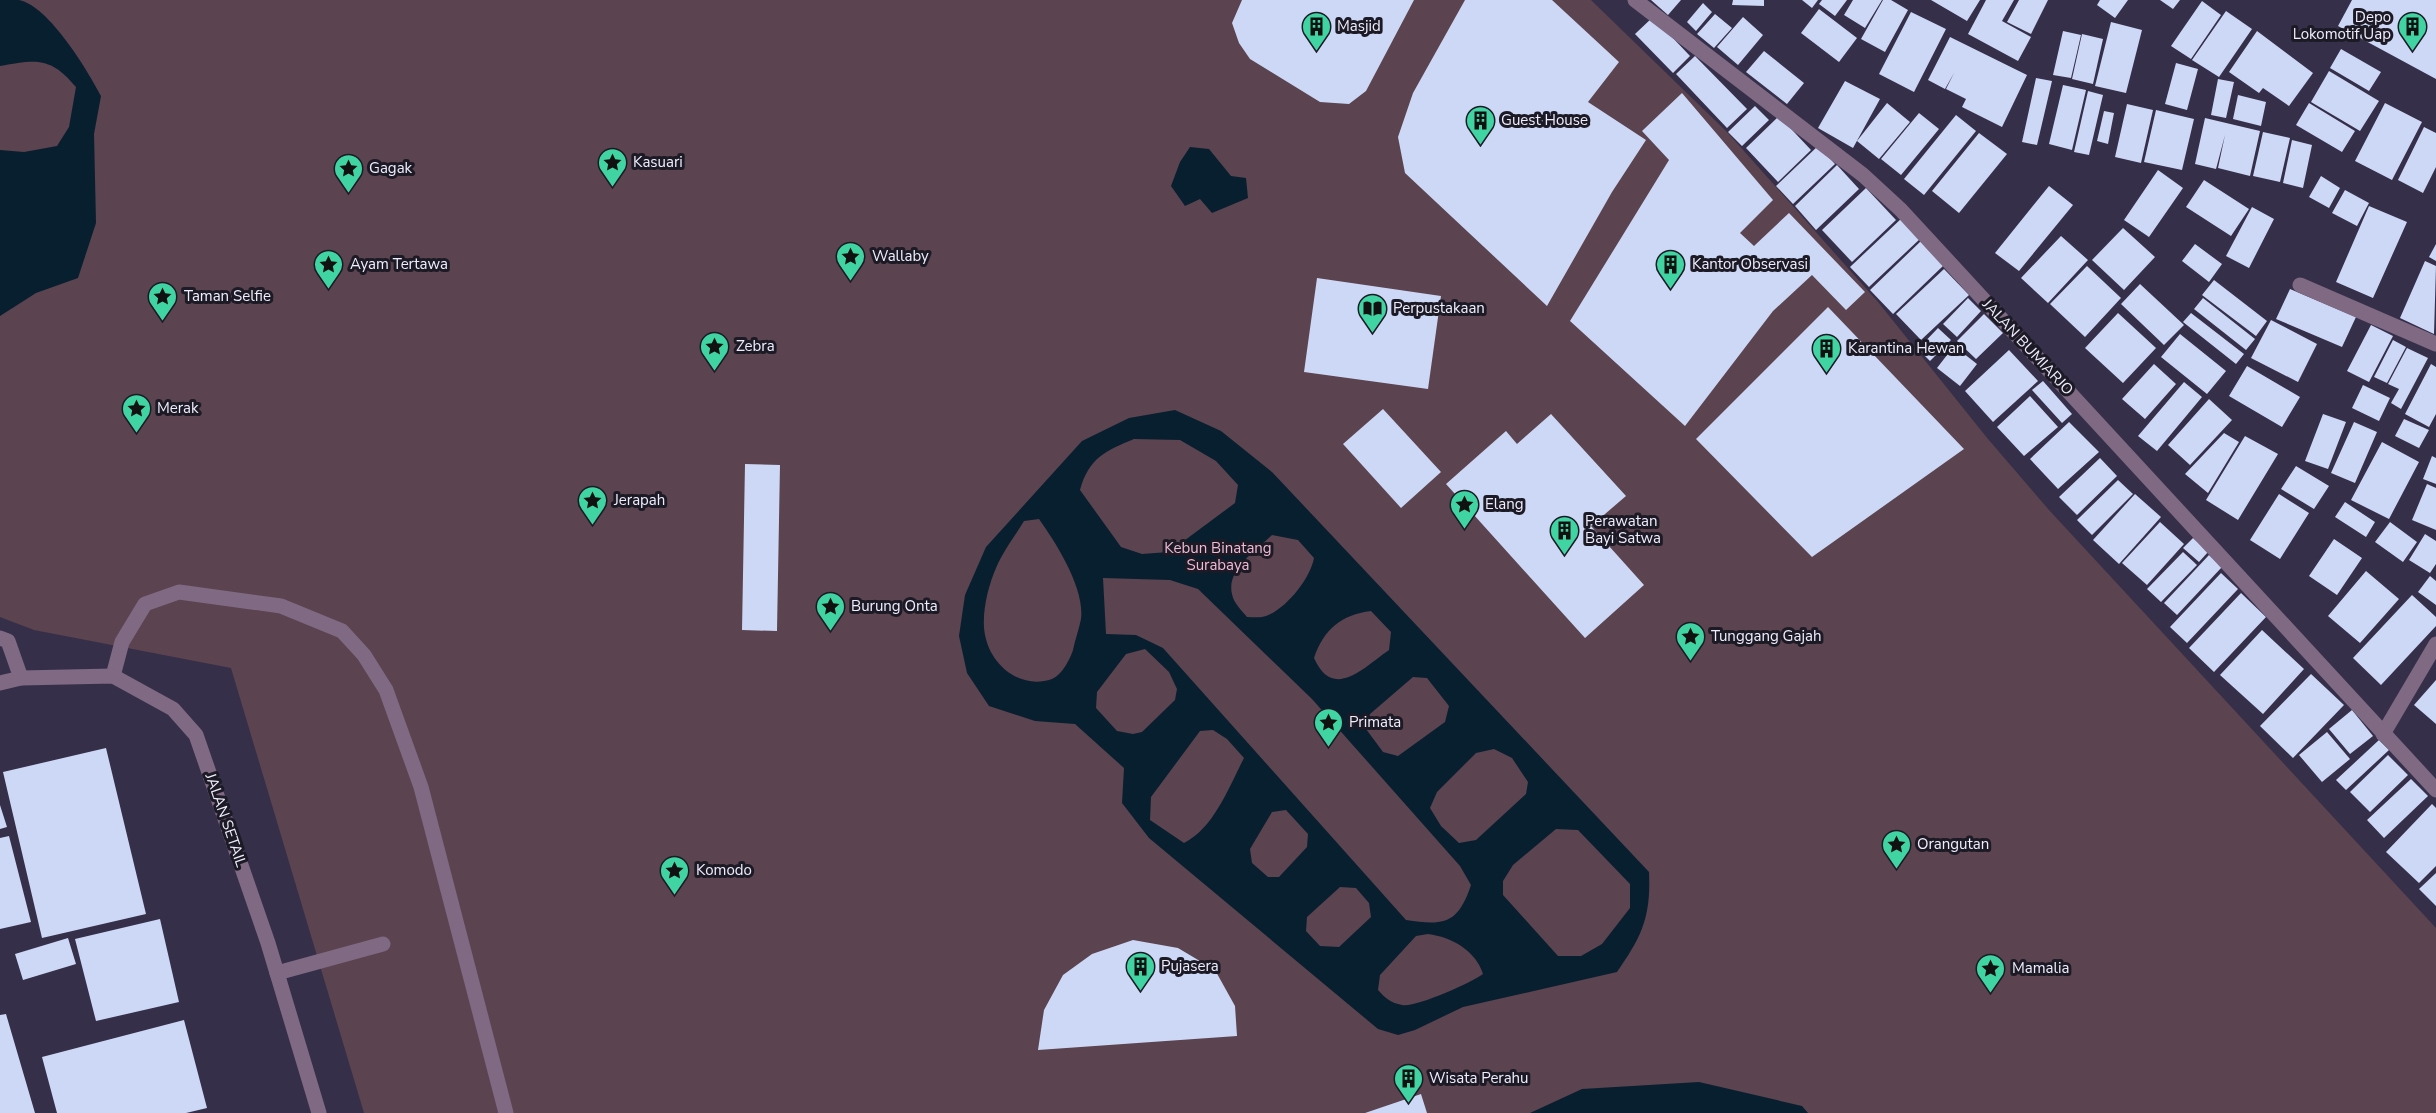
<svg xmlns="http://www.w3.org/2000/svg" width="2436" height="1113" font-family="'Nunito Sans',sans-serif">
<rect width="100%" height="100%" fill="#362f49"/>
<path fill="#5b434f" d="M0 0H1591L1728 133 1878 302 1988 439 2049 510 2436 928V1113H364L231 668 34 630 0 617Z"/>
<path fill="#081f30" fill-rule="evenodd" d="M0 0C6 0 13 0 19 0 49 6 88 71 101 96L94 134 96 223 78 278 36 293 0 316V150L24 152 57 146 69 127 76 87C51 57 37 59 0 66Z
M1190 147 1209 149 1231 176 1246 178 1248 198 1212 213 1200 199 1185 206 1171 186 1180 162Z
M1175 410 1221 431 1272 472 1649 872C1651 917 1642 936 1617 972L1463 1007 1415 1030 1398 1035 1378 1029 1149 838 1122 803 1124 768 1075 724 1035 721 989 706 967 673 959 636 965 595 986 547 1082 441 1129 418ZM1134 439 1180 440 1216 461 1238 485 1235 503 1169 552 1142 554 1121 547 1080 490C1089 458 1105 451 1134 439ZM1039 519C1056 543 1085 588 1081 619 1079 629 1075 640 1073 650 1070 659 1062 675 1052 679 1021 690 991 666 985 635 981 615 988 586 996 568 1003 551 1015 536 1024 521ZM1272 535 1298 540 1314 558C1310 579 1286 609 1266 616 1261 618 1253 617 1247 617 1242 611 1233 602 1232 594 1226 569 1257 550 1272 535ZM1103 578 1170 580 1198 589 1312 699 1460 866 1471 885C1458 924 1444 926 1406 920L1163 648 1136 635 1106 634ZM1371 611 1391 632 1389 650C1363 668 1333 701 1314 658 1324 629 1341 615 1371 611ZM1145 649 1169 672 1177 689 1175 700 1142 732 1133 734 1117 731 1096 708 1097 692 1126 654ZM1413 677 1427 678 1449 706 1445 722 1398 756 1383 752 1366 729 1370 714ZM1213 730 1227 739 1244 758C1229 787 1214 828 1184 843L1150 820 1151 797 1200 731ZM1494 749 1512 758 1528 782 1526 794 1476 840 1459 843 1441 826 1430 808 1437 792 1476 753ZM1286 810 1308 834 1307 847 1279 877H1268L1252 863 1250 849 1272 812ZM1556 829 1578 830 1630 884V908L1602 944 1581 956H1558L1503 895V881L1513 865ZM1340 887 1356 888 1369 903 1371 917 1339 947 1320 946 1306 931 1307 917ZM1428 934C1452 937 1476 951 1483 974 1471 983 1415 1008 1402 1005 1391 1003 1385 998 1378 990L1380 975 1416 936Z
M1699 1082 1802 1106 1808 1113H1530L1582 1089Z"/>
<path fill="#ccd8f6" d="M1242 0H1414L1366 91 1349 104 1320 102 1250 59 1239 43 1232 23Z
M1465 0H1552L1619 62 1588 102 1646 140 1612 192 1547 306 1405 173 1398 137 1413 93Z
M1651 0H1681L1668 15Z
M1733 0H1764V6L1732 5Z
M1802 0H1818L1812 8Z
M1822 0H1847L1835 16 1819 4Z
M1853 0H1882L1865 28 1844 15Z
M1883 0H1891L1908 10 1885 52 1861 39Z
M1931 0H1980L1967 21Z
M1986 0H2014L2002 21 2031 37 2018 61 1968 34Z
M2019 0H2048L2031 34 2007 22Z
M2100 0H2128L2115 18 2097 5Z
M2160 0H2180L2173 9Z
M2352 0H2436V79L2338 26Z
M2202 1 2221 15 2191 59 2171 46Z
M1703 3 1712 12 1696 31 1687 22Z
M1819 9 1857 38 1839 62 1801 33Z
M2226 11 2252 29 2219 77 2192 60Z
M1911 12 1946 29 1914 92 1879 74Z
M1715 14 1732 28 1714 48 1697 34Z
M1653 17 1690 56 1673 73 1635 34Z
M1743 17 1763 35 1738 65 1717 47Z
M2111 22 2142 30 2126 93 2095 86Z
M2063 31 2081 35 2071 78 2053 75Z
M2257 31 2313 73 2289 106 2263 88 2259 93 2229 72Z
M2082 34 2103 39 2093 84 2072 79Z
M1950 37 2027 75 2002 127 1962 107 1966 99 1946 89 1954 73 1945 89 1928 80Z
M2341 49 2381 72 2369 91 2330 68Z
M1764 51 1804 83 1787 104 1746 72Z
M1695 56 1747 109 1727 128 1676 74Z
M2176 63 2198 69 2187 110 2165 104Z
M2329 71 2379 101 2360 131 2311 102Z
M2036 78 2052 81 2037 145 2022 142Z
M2218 79 2234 82 2226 118 2211 115Z
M1845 81 1880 99 1853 148 1818 128Z
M2063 85 2086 90 2072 150 2049 144Z
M2088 91 2103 95 2089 155 2074 152Z
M1682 93 1773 200 1740 233 1754 246 1789 213 1865 292 1846 310 1812 275 1773 311 1685 426 1570 321 1669 160 1642 131Z
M2238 95 2266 102 2261 126 2233 119Z
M1887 103 1910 122 1879 159 1857 141Z
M2309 103 2355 131 2342 152 2296 125Z
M2385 103 2422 122 2392 180 2355 161Z
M2127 104 2153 110 2141 163 2115 157Z
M1755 106 1769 120 1742 146 1728 132Z
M2156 110 2194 119 2182 170 2144 162Z
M2104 111 2114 113 2108 144 2097 141Z
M1919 113 1939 129 1901 175 1881 159Z
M1956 115 1976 131 1924 195 1904 179Z
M1779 116 1811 150 1778 182 1746 148Z
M2205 118 2260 131 2250 176 2218 168 2225 135 2216 169 2195 164Z
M2424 127 2436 133V167L2423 193 2398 180Z
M2263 132 2290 138 2280 182 2253 176Z
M1979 133 2007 154 1959 213 1932 191Z
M2292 140 2312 145 2303 188 2283 183Z
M1818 146 1835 164 1793 204 1776 186Z
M1837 165 1859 189 1816 230 1795 206Z
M2158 170 2183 188 2149 237 2124 220Z
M2321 176 2340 188 2329 208 2309 197Z
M2204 180 2249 209 2231 236 2186 207Z
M2049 186 2073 205 2019 271 1995 253Z
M1866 188 1896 220 1852 262 1822 230Z
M2345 190 2369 203 2357 226 2332 213Z
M2369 206 2407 222 2373 298 2336 282Z
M2252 207 2274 219 2249 268 2226 256Z
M1903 217 1922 237 1869 287 1850 267Z
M2123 228 2155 257 2124 290 2092 260Z
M2061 236 2088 260 2048 303 2021 278Z
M1921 241 1944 265 1893 314 1870 290Z
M2195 244 2222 264 2209 282 2182 261Z
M2436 244V261L2429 257Z
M2425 261 2436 266 2434 334 2400 318Z
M2087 266 2121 298 2085 337 2050 304Z
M1944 269 1969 295 1921 340 1896 314Z
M1317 278 1441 296 1428 389 1304 372Z
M2214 280 2267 321 2256 336 2202 295Z
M2140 284 2184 325 2164 345 2121 304Z
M2290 289 2356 317 2342 347 2276 319Z
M1968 298 1981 311 1957 337 1943 324Z
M2203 298 2255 339 2246 350 2194 309Z
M1828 307 1964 449 1812 557 1696 439Z
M2118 313 2156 348 2123 383 2085 348Z
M2191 313 2244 354 2236 364 2183 322Z
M1984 314 2003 333 1976 359 1957 341Z
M2271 320 2317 344 2298 382 2251 358Z
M2371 325 2393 336 2369 382 2347 371Z
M1938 328 1951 340 1930 361 1918 349Z
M2180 334 2226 371 2207 394 2161 357Z
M2393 340 2406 347 2387 383 2374 377Z
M1954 346 1977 364 1960 386 1937 368Z
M2407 348 2428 358 2401 409 2391 403 2399 389 2388 384Z
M2009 350 2038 381 1993 422 1965 391Z
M2154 364 2176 384 2145 419 2122 399Z
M2431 364 2436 367V414L2429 427 2405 414Z
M2247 366 2300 397 2282 427 2229 396Z
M2043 381 2072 414 2062 423 2032 390Z
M2184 382 2202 397 2157 451 2138 436Z
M2363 385 2390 398 2379 421 2352 408Z
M2030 396 2058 427 2024 456 1997 427Z
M2209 399 2232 420 2190 465 2168 445Z
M1383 409 1441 472 1401 508 1343 444Z
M1551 414 1626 496 1591 526 1644 585 1585 638 1446 484 1506 431 1517 444Z
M2323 414 2346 422 2328 469 2305 461Z
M2404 419 2429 430 2419 448 2395 436Z
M2069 422 2099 452 2058 489 2030 459Z
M2354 422 2377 432 2355 483 2331 473Z
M2224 433 2239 442 2208 493 2185 474Z
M2245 436 2278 454 2238 520 2206 500Z
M2382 442 2419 462 2389 519 2351 500Z
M2432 456 2436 458V484L2423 479Z
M2100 458 2117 476 2077 515 2059 497Z
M745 464 780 465 777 631 742 630Z
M2296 466 2329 486 2314 509 2281 489Z
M2118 480 2133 494 2092 535 2077 520Z
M2427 484 2436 488V530L2412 520Z
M2135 494 2161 517 2119 564 2093 540Z
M2279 494 2309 513 2280 559 2250 540Z
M2345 502 2375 522 2366 537 2335 517Z
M2160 522 2184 544 2147 585 2122 563Z
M2390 522 2417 542 2403 562 2375 542Z
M2425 534 2436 541V564L2430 573 2409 560Z
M2193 538 2208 552 2199 562 2183 548Z
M2334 539 2362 558 2337 595 2309 576Z
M2183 552 2197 565 2161 602 2147 589Z
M2209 555 2222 567 2177 615 2164 603Z
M2366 571 2399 599 2360 643 2328 616Z
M2221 573 2238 589 2187 643 2170 627Z
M2430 576 2436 581V605L2418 592Z
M2241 593 2266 617 2214 672 2189 648Z
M2412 595 2436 617V626L2381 685 2353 658Z
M2262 630 2304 669 2263 714 2220 675Z
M2311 674 2344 705 2293 758 2260 726Z
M2436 680V724L2414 705Z
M2352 710 2373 736 2350 754 2329 729Z
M2327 732 2350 759 2322 782 2299 755Z
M2379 740 2389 750 2346 790 2336 780Z
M106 748 146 914 42 938 3 772Z
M2388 755 2408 775 2370 812 2350 792Z
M2411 779 2428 796 2384 838 2367 820Z
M2432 804 2436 808V866L2419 883 2386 852Z
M0 805 7 827 0 829Z
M9 836 31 922 0 929V838Z
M2436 873V906L2419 889Z
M160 919 179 1002 96 1021 75 939Z
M68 938 76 964 23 980 15 954Z
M1133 940 1178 948 1215 970 1235 1006 1237 1036 1038 1050 1044 1010 1063 975 1092 954Z
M6 1014 35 1113H0V1015Z
M184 1020 207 1108 186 1113H57L42 1057Z
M1421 1094 1427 1113H1365Z"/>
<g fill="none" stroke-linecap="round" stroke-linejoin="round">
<path stroke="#7f6983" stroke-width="15" d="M0 638 8 641 21 678
M113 676 122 642 145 604 179 592 281 606 342 631 364 655 386 690 421 787 506 1113
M277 973 383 944"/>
<path stroke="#7f6983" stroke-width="15" d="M1635 0 1863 175 1901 210 2436 790
M2300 285 2436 344
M0 683 21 678 113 676 173 709 196 735 268 943 319 1113
M2383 734 2436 644"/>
</g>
<defs>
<symbol id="building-pin" viewBox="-11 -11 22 30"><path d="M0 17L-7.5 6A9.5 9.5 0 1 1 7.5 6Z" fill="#3fd4a2" stroke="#1c1a25"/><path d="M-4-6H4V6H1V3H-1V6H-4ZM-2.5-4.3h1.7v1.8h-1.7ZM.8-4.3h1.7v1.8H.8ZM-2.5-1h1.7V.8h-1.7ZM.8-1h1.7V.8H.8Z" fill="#111"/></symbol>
<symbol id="sight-pin" viewBox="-11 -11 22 30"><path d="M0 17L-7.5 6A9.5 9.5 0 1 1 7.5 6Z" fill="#3fd4a2" stroke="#1c1a25"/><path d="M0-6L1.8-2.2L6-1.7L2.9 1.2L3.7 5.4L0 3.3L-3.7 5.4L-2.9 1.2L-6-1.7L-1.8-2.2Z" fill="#111"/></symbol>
<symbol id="library-pin" viewBox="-11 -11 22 30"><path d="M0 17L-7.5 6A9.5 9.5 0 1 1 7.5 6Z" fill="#3fd4a2" stroke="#1c1a25"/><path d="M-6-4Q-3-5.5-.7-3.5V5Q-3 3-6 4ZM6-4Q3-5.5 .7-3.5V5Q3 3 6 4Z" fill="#111"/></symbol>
</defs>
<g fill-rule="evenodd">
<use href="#building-pin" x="1300" y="10" width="33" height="45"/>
<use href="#building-pin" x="2396" y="10" width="33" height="45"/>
<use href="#building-pin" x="1464" y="104" width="33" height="45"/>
<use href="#sight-pin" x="596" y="146" width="33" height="45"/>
<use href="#sight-pin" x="332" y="152" width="33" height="45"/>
<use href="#sight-pin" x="834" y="240" width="33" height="45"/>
<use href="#sight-pin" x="312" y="248" width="33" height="45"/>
<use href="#building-pin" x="1654" y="248" width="33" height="45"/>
<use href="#sight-pin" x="146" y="280" width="33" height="45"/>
<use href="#library-pin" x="1356" y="292" width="33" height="45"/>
<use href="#sight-pin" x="698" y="330" width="33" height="45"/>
<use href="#building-pin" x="1810" y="332" width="33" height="45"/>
<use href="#sight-pin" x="120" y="392" width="33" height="45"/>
<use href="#sight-pin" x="576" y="484" width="33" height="45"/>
<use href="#sight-pin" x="1448" y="488" width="33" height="45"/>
<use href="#building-pin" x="1548" y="514" width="33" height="45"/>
<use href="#sight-pin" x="814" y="590" width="33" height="45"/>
<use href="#sight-pin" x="1674" y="620" width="33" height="45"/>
<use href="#sight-pin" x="1312" y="706" width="33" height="45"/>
<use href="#sight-pin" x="1880" y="828" width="33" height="45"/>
<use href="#sight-pin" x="658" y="854" width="33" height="45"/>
<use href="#building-pin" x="1124" y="950" width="33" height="45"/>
<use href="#sight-pin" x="1974" y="952" width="33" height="45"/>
<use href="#building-pin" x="1392" y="1062" width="33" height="45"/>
</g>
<g text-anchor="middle" stroke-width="6" stroke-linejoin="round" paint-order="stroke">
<g font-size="15" fill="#f1edfe" stroke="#1c1a25" text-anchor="start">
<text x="2391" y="22" text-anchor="end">Depo<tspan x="2391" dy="17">Lokomotif Uap</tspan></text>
<text x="1337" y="31">Masjid</text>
<text x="1501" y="125">Guest House</text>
<text x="633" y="167">Kasuari</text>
<text x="369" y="173">Gagak</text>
<text x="872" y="261">Wallaby</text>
<text x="350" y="269">Ayam Tertawa</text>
<text x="1692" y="269">Kantor Observasi</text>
<text x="184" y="301">Taman Selfie</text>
<text x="1393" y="313">Perpustakaan</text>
<text x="736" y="351">Zebra</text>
<text x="1848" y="353">Karantina Hewan</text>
<text x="157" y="413">Merak</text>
<text x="614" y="505">Jerapah</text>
<text x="1485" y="509">Elang</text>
<text x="1585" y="526">Perawatan<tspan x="1585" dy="17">Bayi Satwa</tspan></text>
<text x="851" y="611">Burung Onta</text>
<text x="1711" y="641">Tunggang Gajah</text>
<text x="1349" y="727">Primata</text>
<text x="1917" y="849">Orangutan</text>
<text x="696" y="875">Komodo</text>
<text x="1161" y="971">Pujasera</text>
<text x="2012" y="973">Mamalia</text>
<text x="1429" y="1083">Wisata Perahu</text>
</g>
<g font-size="15" fill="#f1edfe" stroke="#1c1a25">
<text transform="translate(2028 347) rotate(47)" y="5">JALAN BUMIARJO</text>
<text transform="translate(226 820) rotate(71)" y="5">JALAN SETAIL</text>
</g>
<g font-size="15" fill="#f1b9d6" stroke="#1c1a25">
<text x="1218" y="553">Kebun Binatang<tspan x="1218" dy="17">Surabaya</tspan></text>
</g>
</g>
</svg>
